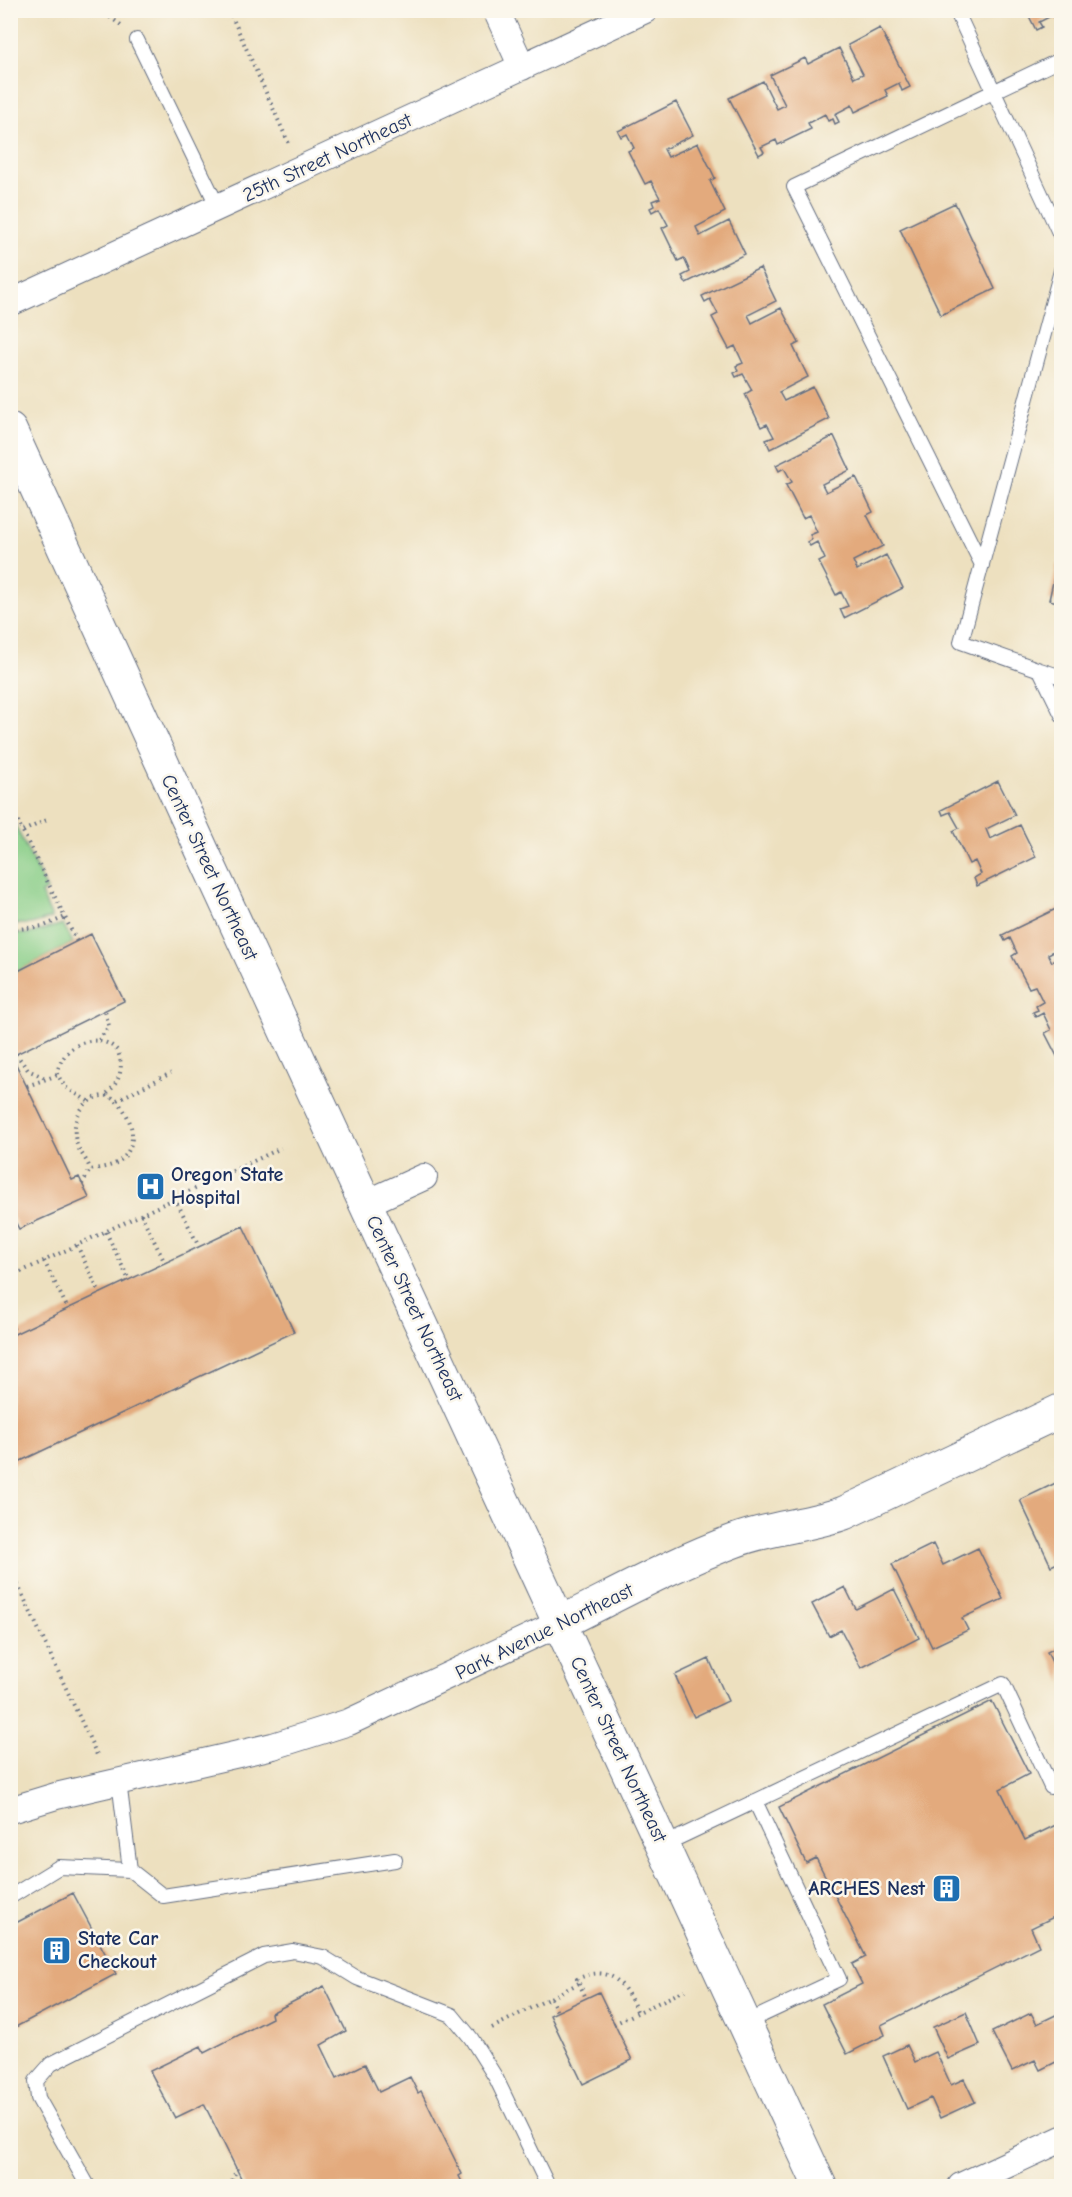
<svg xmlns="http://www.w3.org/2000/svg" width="1072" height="2197" font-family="'Comic Neue',sans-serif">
<rect width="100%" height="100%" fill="#fbf7ec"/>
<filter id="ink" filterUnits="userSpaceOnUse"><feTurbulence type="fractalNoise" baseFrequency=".0167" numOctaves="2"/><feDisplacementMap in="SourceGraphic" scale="12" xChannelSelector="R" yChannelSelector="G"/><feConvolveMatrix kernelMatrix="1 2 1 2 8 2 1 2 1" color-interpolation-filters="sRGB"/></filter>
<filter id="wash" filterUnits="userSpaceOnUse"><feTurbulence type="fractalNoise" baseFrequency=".008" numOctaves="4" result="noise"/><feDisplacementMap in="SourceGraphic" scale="24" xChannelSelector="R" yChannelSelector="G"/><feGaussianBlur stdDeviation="1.35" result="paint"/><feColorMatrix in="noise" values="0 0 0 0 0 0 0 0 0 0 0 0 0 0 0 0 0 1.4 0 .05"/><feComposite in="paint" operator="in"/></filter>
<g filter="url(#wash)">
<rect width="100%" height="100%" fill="#ede0bf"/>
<path fill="#88cd87" stroke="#527e72" stroke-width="1.5" d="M10 815 47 890 41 893 52 918 31 924H11Z
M63 924 73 943 11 975V933L29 934Z"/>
<g id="blocks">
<path fill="#e3aa7d" d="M1026 10H1062V18L1056 20 1053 15 1039 22 1042 27 1036 30Z
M880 28 910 87 902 91 899 83 885 90 888 96 855 112 852 105 835 114 839 122 835 124 833 119 828 121 825 114 808 123 811 129 778 145 776 140 761 147 764 152 759 155 729 98 763 81 777 109 785 105 770 75 805 58 808 64 839 48 854 78 863 74 848 45Z
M676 102 693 135 664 149 668 157 698 143 715 178 710 181 725 212 696 227 700 236 729 221 745 254 686 283 682 276 690 272 684 258 678 261 662 228 668 225 659 208 652 212 650 208 654 206 652 201 660 198 651 181 645 184 628 151 634 148 627 134 621 137 618 131Z
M955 203 995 289 941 315 900 229Z
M760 268 776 301 748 315 752 323 781 308 799 343 793 346 808 377 779 392 784 401 813 387 829 419 770 449 766 440 774 437 767 424 761 427 745 394 752 390 743 374 736 377 734 373 738 371 736 366 743 363 735 346 729 349 712 317 718 314 710 299 705 302 702 296Z
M834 436 850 470 822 484 826 492 856 477 873 512 867 515 883 546 853 561 857 570 886 555 903 588 844 618 840 609 848 606 841 592 836 595 819 562 825 559 817 542 810 546 807 542 812 539 810 535 817 532 809 515 803 518 786 485 792 482 784 468 779 471 776 465Z
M1057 564 1062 565V603L1049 600Z
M998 781 1015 815 986 829 990 839 1020 825 1036 857 977 886 974 878 981 874 975 861 969 864 953 831 959 828 950 812 943 815 941 810Z
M1060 907 1062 947 1048 954 1052 962 1062 957V1066L1045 1033 1051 1030 1043 1013 1036 1017 1033 1012 1038 1010 1036 1006 1043 1002 1035 986 1029 988 1012 956 1017 953 1010 938 1005 941 1002 935Z
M91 934 124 1001 12 1056 72 1180 79 1177 89 1198 19 1229 10 1212V975Z
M243 1226 294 1332 10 1466V1336Z
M1062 1480V1561L1051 1566 1020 1500Z
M933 1544 943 1565 978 1548 1003 1599 962 1618 968 1630 932 1647 892 1564Z
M845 1587 856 1609 894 1589 919 1638 861 1668 841 1630 829 1636 812 1604Z
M1062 1645V1682L1047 1652Z
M709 1659 728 1701 694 1717 675 1675Z
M992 1701 1029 1774 1000 1789 1025 1840 1062 1822V1913L1031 1928 1039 1946 881 2025 885 2035 847 2054 822 2004 862 1984 852 1964 866 1957 816 1858 806 1863 779 1807Z
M73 1893 116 1974 10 2030V1926Z
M324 1986 346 2031 321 2045 337 2078 365 2064 379 2092 410 2077 418 2093 421 2091 462 2174 459 2176 464 2186H245L204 2104 175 2118 150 2071 201 2046 204 2053 272 2018 271 2013Z
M599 1992 632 2060 583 2084 550 2015Z
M966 2012 980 2045 948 2059 933 2027Z
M1062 2012V2059L1040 2070 1035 2060 1012 2071 992 2032 1031 2013 1037 2024Z
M907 2045 915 2062 936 2052 951 2085 964 2079 975 2102 940 2118 931 2098 907 2109 883 2056Z"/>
</g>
</g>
<g filter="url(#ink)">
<use href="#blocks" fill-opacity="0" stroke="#646d80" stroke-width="1.5"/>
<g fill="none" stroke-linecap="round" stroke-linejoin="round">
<defs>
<path id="lane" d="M956 10 1062 239
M137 40 218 207
M1062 267 961 642 1040 670 1062 715
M982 565 794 187 1062 59
M1040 670 1062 677
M663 1845 1003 1684 1051 1787
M130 1870 163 1896 395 1860
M10 1897 59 1867 130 1870 119 1781
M745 2023 839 1979 755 1801
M88 2186 38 2098 36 2081 51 2064 264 1956 293 1951 323 1957 357 1978 452 2015 471 2038 496 2078 548 2186"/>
<path id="street" d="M496 10 522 67
M10 303 645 10
M367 1203 424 1177
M10 1810 56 1796 273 1746 349 1722 560 1623
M961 2186 1062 2139"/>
<path id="secondary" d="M10 430 206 859 820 2186
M560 1623C617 1595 674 1563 734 1541 770 1527 808 1526 844 1513L1062 1410"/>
</defs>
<use href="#lane" stroke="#646d80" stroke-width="16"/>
<use href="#street" stroke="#646d80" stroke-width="28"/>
<use href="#secondary" stroke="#646d80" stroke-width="35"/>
<path stroke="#646d80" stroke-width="4" stroke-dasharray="1.5 4.5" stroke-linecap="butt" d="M100 10 121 25
M229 10 289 144
M10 805 77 942
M23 831 49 819
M10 930 44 926 65 917
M99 1040 109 1026 105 1011
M16 1054 28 1070 45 1078
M27 1086 58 1075
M117 1100 171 1073
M88 1101 65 1087 57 1074C61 1046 96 1029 117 1050 125 1067 120 1083 105 1095
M82 1184 90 1170C99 1168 110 1167 118 1162 143 1145 131 1110 110 1096 86 1093 70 1118 76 1141 78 1152 88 1159 90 1170
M175 1198 199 1247
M141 1214 165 1263
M106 1232 129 1280
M77 1245 100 1294
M44 1261 68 1309
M10 1277 281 1148
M10 1323 16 1334
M10 1568 98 1757
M579 1983 586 1998
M551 1998 557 2012
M614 2024 685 1990
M492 2028 579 1983 577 1979C612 1963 624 1984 638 2013
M230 2186 237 2168"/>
<use href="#lane" stroke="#fff" stroke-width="14"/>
<use href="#street" stroke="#fff" stroke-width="26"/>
<use href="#secondary" stroke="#fff" stroke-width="33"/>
</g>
</g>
<defs>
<symbol id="hospital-square" viewBox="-11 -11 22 22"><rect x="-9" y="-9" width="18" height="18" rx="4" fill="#1f6fb2" stroke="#fbf7ec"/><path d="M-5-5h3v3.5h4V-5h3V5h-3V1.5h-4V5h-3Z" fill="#fff"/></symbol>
<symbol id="building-square" viewBox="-11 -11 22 22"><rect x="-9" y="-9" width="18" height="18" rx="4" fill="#1f6fb2" stroke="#fbf7ec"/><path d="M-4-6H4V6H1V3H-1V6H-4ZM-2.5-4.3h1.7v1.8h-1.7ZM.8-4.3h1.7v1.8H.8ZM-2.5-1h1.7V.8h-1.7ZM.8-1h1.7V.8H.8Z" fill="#fff"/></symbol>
</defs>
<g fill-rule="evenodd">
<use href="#hospital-square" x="134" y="1170" width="33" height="33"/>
<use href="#building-square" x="930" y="1872" width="33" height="33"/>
<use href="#building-square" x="40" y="1934" width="33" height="33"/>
</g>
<g text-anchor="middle" stroke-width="5" stroke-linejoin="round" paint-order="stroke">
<g font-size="20" fill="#1b2f5e" stroke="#fbf7ec">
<text transform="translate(327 157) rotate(-25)" y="7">25th Street Northeast</text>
<text transform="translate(210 867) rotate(65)" y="7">Center Street Northeast</text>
<text transform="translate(415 1308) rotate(65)" y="7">Center Street Northeast</text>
<text transform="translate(544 1631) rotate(-26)" y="7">Park Avenue Northeast</text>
<text transform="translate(619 1749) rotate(65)" y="7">Center Street Northeast</text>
</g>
<g font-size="20" font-weight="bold" fill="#1b2f5e" stroke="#fbf7ec" text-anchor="start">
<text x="171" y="1181">Oregon State<tspan x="171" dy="23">Hospital</tspan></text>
<text x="925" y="1895" text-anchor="end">ARCHES Nest</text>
<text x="78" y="1945">State Car<tspan x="78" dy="23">Checkout</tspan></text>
</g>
</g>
<rect width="1072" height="2197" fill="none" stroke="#fbf7ec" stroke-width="36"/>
</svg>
